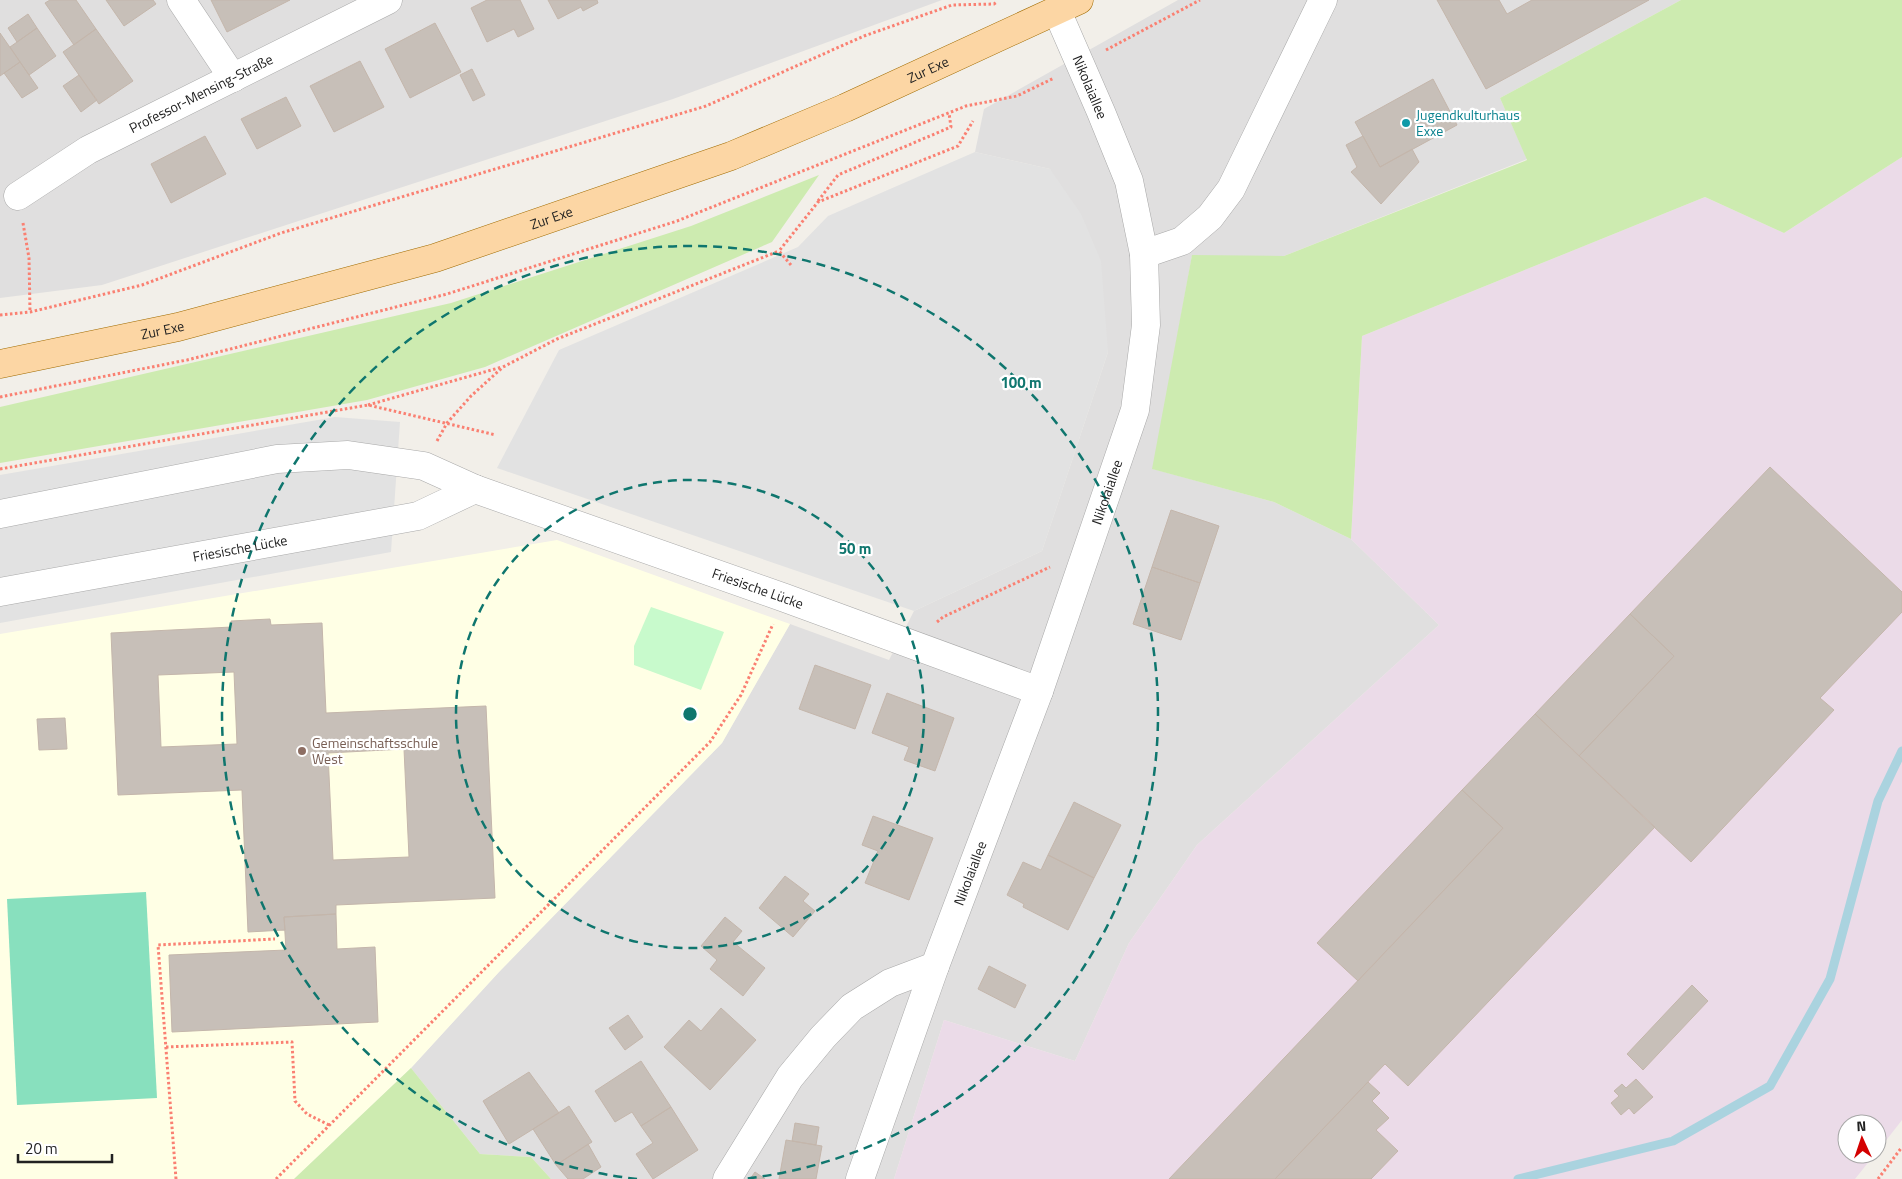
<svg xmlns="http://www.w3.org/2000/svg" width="1902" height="1179" font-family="'Titillium Web',sans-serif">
<rect width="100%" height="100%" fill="#f2efe9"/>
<path fill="#e0dfdf" d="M0 0H942L673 99 102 285 0 298Z
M1178 0H1681L1500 98 1527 159 1284 256H1192L1153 469 1274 502 1351 539 1439 625 1197 845 1129 943 1075 1061 944 1020 894 1179H551L531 1157 480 1154 411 1068 499 972 722 743 790 624 889 660 914 611 1042 551 1108 352 1050 169 975 152 984 109Z"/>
<path fill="#ebdbe8" d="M1902 157V1120L1877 1152V1124H1847V1154H1875L1855 1179H894L944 1020 1075 1061 1129 943 1197 845 1439 625 1351 539 1362 336 1705 197 1784 233Z"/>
<path fill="#ffffe5" d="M557 540 790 624 722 743 499 972 411 1068 294 1179H0V634Z"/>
<path fill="#cdebb0" d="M1681 0H1902V157L1784 233 1705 197 1362 336 1351 539 1274 502 1152 469 1192 255 1284 256 1527 160 1500 98Z
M819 175 772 242 485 367 367 400 0 463V407L451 303 691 226Z
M411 1068 480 1154 531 1157 551 1179H294Z"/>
<path fill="#c8facc" d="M651 607 724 632 701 690 634 665V646Z"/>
<path fill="#88e0be" d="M146 892 157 1098 17 1105 7 899Z"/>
<path fill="#e2e2e2" d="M975 152 1050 169 1081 214 1101 261 1108 352 1042 551 914 611 497 468 559 350 798 247 828 216Z
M335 417 400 422 391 552 0 623V475Z"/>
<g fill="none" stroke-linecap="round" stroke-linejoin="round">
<path stroke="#aad3df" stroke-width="9" d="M1518 1179 1673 1141 1770 1086 1830 979 1878 801 1902 751"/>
</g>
<path fill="#c7bfb8" stroke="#c4b6ab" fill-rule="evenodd" d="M50 0H76L96 29 74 45 45 3Z
M106 0H153L156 4 124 26Z
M211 0H290L227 32Z
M487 0H520L534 29 518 37 514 29 487 42 471 8Z
M548 0H597L598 3 583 11 581 7 558 19Z
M1437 0H1499L1507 14 1532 0H1649L1486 89Z
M28 14 37 28 17 42 8 28Z
M435 23 461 72 410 98 385 49Z
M37 28 56 56 29 75 10 47Z
M96 29 133 81 99 104 63 52Z
M0 33 20 62 0 76Z
M360 61 384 107 334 132 310 86Z
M20 62 38 88 22 98 4 73Z
M472 69 485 95 473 101 460 75Z
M79 75 97 100 81 112 63 86Z
M1433 79 1457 125 1380 167 1355 122Z
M286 97 301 126 257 149 241 119Z
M205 136 226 174 171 203 151 164Z
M1363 136 1380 167 1412 149 1419 162 1381 204 1351 172 1357 167 1346 145Z
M1770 467 1902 592V612L1820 698 1834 710 1691 862 1579 756 1674 656 1630 614Z
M1171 510 1219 526 1200 583 1152 567Z
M1152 567 1200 583 1181 640 1133 624Z
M1630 614 1674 656 1579 756 1535 714Z
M270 619 271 625 322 623 326 713 486 706 495 898 336 905V914L284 917 285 930 248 932 242 790 118 795 111 633 232 627 231 621ZM234 672 237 744 161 747 158 675ZM404 749 409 857 333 860 328 753Z
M815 665 871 685 855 729 799 709Z
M887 693 954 718 935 771 904 760 909 747 872 733Z
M1535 714 1655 827 1408 1086 1385 1064 1275 1179H1169L1503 828 1462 790Z
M65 718 67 749 39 750 37 719Z
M1462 790 1503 828 1358 981 1317 943Z
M1074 802 1121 825 1094 878 1048 855Z
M873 816 933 838 909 900 865 883 878 851 862 845Z
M1048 855 1094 878 1068 930 1023 907 1024 904 1007 895 1023 862 1041 870Z
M785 876 809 894 803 901 815 911 793 937 759 908Z
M336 914 337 949 375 947 378 1022 172 1032 169 955 286 950 284 917Z
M725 917 742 931 733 942 765 968 743 996 710 969 717 960 701 946Z
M989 966 1026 985 1015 1008 978 989Z
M1692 985 1708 1001 1643 1070 1627 1054Z
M721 1008 756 1040 710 1090 664 1047 689 1020 701 1031Z
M628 1015 643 1037 625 1050 609 1028Z
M641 1061 671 1107 641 1126 632 1112 615 1122 595 1091Z
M529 1072 559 1113 509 1144 483 1101Z
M1636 1079 1653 1097 1634 1114 1629 1108 1621 1115 1611 1103 1619 1096 1614 1091 1622 1084 1626 1088Z
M1368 1082 1380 1093 1372 1101 1389 1118 1376 1130 1398 1151 1371 1179H1275Z
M569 1106 592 1142 556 1165 533 1129Z
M671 1107 698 1150 653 1179 636 1154 653 1143 641 1126Z
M795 1123 819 1127 816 1145 792 1141Z
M786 1140 822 1146 816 1179H779Z
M588 1144 601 1167 583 1179H568L556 1165Z
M755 1172 765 1179H750Z"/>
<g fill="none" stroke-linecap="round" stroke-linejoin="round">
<defs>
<g id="minor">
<path d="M181 0 233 78"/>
<path id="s1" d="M18 196 88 150 388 0"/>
<path d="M1144 254 1182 241 1210 217 1231 189 1323 0"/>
<path id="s2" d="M0 514 277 459 348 455 424 466 475 489 785 598 1039 691"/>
<path id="s3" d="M0 592 418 516 475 489"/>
<path d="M727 1179 790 1077 823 1037 852 1007 890 983 935 966"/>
<path id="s4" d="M860 1179 935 966 1039 691 1135 410 1146 325 1144 254 1129 181 1101 112 1057 11"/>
</g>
<g id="major">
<path id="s5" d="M0 364 178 327 435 258 731 156 845 108 1079 0"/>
</g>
</defs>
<use href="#minor" stroke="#a9a9a9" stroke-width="29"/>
<use href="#major" stroke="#a06b00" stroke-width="29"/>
<path stroke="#fa8072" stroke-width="3" stroke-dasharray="2.5 2.5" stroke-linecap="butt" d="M1106 50 1200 0
M818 201 838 175 951 127 949 113
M23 223 29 258 30 312
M791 265 779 251 818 202 958 146 973 121
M0 315 30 312 142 285 281 233 706 106 864 36 952 5 994 4 997 2
M0 397 187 360 447 294 677 221 966 106 1017 96 1054 78
M368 405 502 367
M437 441 447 423 471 396 503 367 557 339 779 251
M0 469 368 405 496 435
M937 622 943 617 1050 567
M166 1047 292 1042 295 1101 307 1114 329 1125
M176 1179 158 945 275 939
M276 1179 710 742 741 695 773 624
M1878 1179 1902 1147"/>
<use href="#minor" stroke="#fff" stroke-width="28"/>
<use href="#major" stroke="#fcd6a4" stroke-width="28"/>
</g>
<g fill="none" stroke="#0f766e" stroke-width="2.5" stroke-dasharray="9 6">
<circle cx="690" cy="714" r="234"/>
<path d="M637 1179A468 468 0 1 1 743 1179"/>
</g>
<circle fill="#0f9aa8" stroke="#fff" stroke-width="2" cx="1406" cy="123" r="5"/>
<circle fill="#8d6e63" stroke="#fff" stroke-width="2" cx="302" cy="751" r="5"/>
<g text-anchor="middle" stroke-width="4.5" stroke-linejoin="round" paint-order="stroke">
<g font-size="14" fill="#222" stroke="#fff">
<text dy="5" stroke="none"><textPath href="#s5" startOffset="976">Zur Exe</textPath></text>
<text transform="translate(1090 87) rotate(67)" y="5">Nikolaiallee</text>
<text dy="5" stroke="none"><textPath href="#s1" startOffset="210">Professor-Mensing-Straße</textPath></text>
<text dy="5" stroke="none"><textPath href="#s5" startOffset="571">Zur Exe</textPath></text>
<text dy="5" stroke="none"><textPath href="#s5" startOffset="166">Zur Exe</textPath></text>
<text dy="5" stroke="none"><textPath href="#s4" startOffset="730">Nikolaiallee</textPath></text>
<text dy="5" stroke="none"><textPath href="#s3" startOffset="244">Friesische Lücke</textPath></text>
<text dy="5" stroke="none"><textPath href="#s2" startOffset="786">Friesische Lücke</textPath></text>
<text dy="5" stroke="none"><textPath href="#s4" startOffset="325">Nikolaiallee</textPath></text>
</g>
<g font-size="14" fill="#0d838f" stroke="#fff" text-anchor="start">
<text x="1416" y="120">Jugendkulturhaus<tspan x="1416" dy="16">Exxe</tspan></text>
</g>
<g font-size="14" fill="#785e54" stroke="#fff" text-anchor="start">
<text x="312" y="748">Gemeinschaftsschule<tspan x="312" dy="16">West</tspan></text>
</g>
</g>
<circle cx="690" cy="714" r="8" fill="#0f766e" stroke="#fff" stroke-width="2.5"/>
<g font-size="15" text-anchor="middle" font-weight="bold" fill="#0f766e" stroke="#fff" stroke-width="4.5" stroke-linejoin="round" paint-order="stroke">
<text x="1021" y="388">100 m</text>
<text x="855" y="554">50 m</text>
</g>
<g transform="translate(1862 1139) rotate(357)"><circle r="24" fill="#ffffff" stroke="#a7a7a7"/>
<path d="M0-4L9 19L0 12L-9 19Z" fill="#d40000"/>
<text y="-8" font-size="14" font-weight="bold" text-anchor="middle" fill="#222222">N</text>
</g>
<path d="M18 1154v8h94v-8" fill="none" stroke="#222222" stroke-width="2.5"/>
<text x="25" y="1154" font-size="15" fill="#222222" stroke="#ffffff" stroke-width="4" paint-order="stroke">20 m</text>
</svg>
